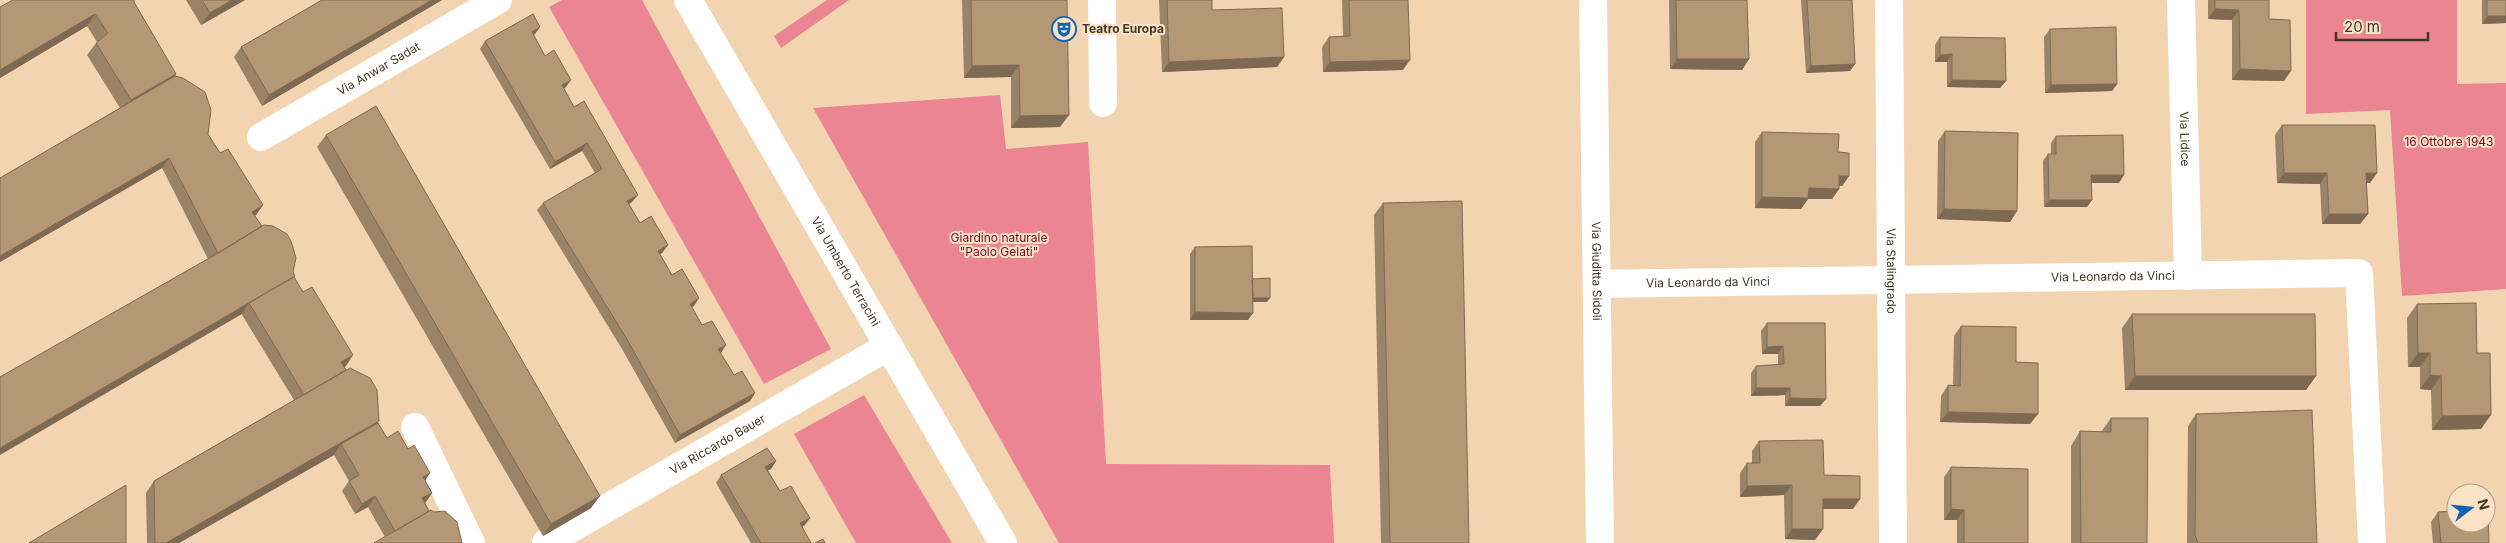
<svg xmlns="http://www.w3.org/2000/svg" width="2506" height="543" font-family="Inter,sans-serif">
<rect width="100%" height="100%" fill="#f2d5b0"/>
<path fill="#ea8591" d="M562 0H642L831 349 764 384 549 7Z
M827 0H849L781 48 774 36Z
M2306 0H2457V84L2506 83V289L2402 296 2390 110 2306 114Z
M1000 95 1006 149 1088 142 1106 464 1330 465 1334 543H1059L813 108Z
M864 395 952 543H856L794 434Z"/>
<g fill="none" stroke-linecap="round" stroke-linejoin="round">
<g stroke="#fff" stroke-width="28">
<path id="s1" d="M688 0 1003 543"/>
<path d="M1102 0 1103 103"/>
<path id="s2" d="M1889 0 1893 543"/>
<path id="s3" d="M2181 0 2188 276"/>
<path id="s4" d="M261 137 498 0"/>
<path id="s5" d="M1597 284 2359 273 2372 543"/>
<path d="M415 427 471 543"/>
<path id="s6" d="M546 543 889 346"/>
</g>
<path stroke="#fff" stroke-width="28" id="s7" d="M1593 0 1600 543"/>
</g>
<path fill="#9b8365" d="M186 0H245L201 25Z
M322 0H442L262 106 234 57 241 47Z
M962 0H1067L1060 127 1011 128V77L964 78Z
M1159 0H1212V10L1284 57 1277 67 1162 72Z
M1342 0H1408L1403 70 1323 72 1322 47 1329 37 1343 36Z
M1669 0H1747L1749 59 1742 70 1670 69Z
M1801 0H1852L1855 64 1850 71 1806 73Z
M2208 0H2269V19L2284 81 2232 80V20L2208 19Z
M2482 0H2506V23L2482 24Z
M134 2 176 74 175 76 208 134 220 153 263 205 255 216 293 272 294 277 346 366 344 367 387 438 425 481 432 493 425 503 429 511 385 537 368 507 355 514 342 491 349 481 334 455 179 543H147L146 493 154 481 294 400 208 259 162 168 0 262V178L120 108 87 55 97 42 87 26 0 78V7Z
M540 27 534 35 545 56 566 87 564 88 574 107 632 202 629 204 640 223 668 245 662 253 660 254 672 275 694 306 692 307 702 325 734 375 755 393 750 401 675 443 622 349 537 210 543 203 595 173 582 151 550 169 480 49 485 41Z
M2050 29 2117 84 2112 91 2045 93 2044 37Z
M1940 37 2006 81 2000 88 1947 87V62H1935V45Z
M2282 125 2377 173 2370 183H2366L2368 214 2360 224H2322L2320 184 2277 183 2275 135Z
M1945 131 2017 211 2010 222 1937 219 1938 141Z
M1762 132 1838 152 1849 176 1842 186H1839V189L1832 199H1808L1801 209 1755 208V142Z
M326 135 591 508 543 536 317 147Z
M2056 136 2119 183H2092V200L2087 207H2044L2043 161 2048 154H2051V143Z
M1383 203 1469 543H1381L1374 215Z
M1195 247 1252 279 1267 302H1253L1248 320H1190V254Z
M2417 304 2477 353 2481 429 2432 430 2431 390 2420 389V367H2408L2407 318Z
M2132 314 2316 376 2306 390H2125L2122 328Z
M1767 323 1826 399 1820 406H1785V395L1751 396V373L1756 366 1778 365V354H1762L1761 331Z
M1961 326 2016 362 2030 424 1940 422 1941 396 1948 385H1953L1954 336Z
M2196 414 2317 543H2187L2188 426Z
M2111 418 2147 543H2071V446L2080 431 2101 432Z
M1759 441 1824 475 1853 509H1823V529L1815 540 1785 539 1784 495 1740 497V473L1747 463H1752V451Z
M776 461 771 469 768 470 780 491 805 525 802 527 811 543H751L716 483 721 475Z
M1951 467 2028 543H1957V520H1944V477Z
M2438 512 2489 543H2433L2431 522Z"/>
<path fill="#7e6a52" d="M232 0H245L201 25 210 13Z
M432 0H442L262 106 269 95Z
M2215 9 2239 10 2232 20 2208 19Z
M95 14 87 26 0 78V70Z
M2487 16H2506V23L2482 24Z
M540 27 535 34 526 39 532 32Z
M1952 54 1947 62H1935L1940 55Z
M1284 57 1277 67 1162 72 1169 62Z
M1677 59H1749L1742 70 1670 69Z
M1410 60 1403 70 1323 72 1330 62Z
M1855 64 1850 71 1806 73 1811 66Z
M1019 65 1011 77 964 78 972 66Z
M2240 69 2291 71 2284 81 2232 80Z
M176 74 168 86 123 112 131 100Z
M571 80 566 87 557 93 562 85Z
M1952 80 2006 81 2000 88 1947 87Z
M2117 84 2112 91 2045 93 2051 85Z
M1069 115 1060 127 1011 128 1020 116Z
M587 143 582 151 550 169 555 162Z
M169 158 162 168 0 262V256Z
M2284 173H2327L2320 184 2277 183Z
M2366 173H2377L2370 183H2359Z
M2091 175H2124L2119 183H2086Z
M1839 176H1849L1842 186H1832Z
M1809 188 1839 189 1832 199H1808L1801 209 1755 208 1762 197Z
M638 195 632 202 622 208 627 201Z
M2049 200H2092L2087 207H2044Z
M263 205 256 215 245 222 252 212Z
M1944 209 2017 211 2010 222 1937 219Z
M2329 214H2368L2360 224H2322Z
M668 245 662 253 653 258 658 251Z
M295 276 287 288 249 303 242 314 0 455V448Z
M699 298 694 306 684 311 690 304Z
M1250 298H1270L1267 302H1247Z
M1195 312 1253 313 1248 320H1190Z
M726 345 721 353 713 357 718 349Z
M1783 346 1778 354H1762L1767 347Z
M2418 353H2430L2420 367H2408Z
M353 355 346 366 334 372 341 362Z
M2430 375 2441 376 2431 390 2420 389Z
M2135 376H2316L2306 390H2125Z
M1756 388H1790L1785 395 1751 396Z
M755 393 750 401 675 443 680 435Z
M1790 398 1826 399 1820 406H1785Z
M1948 412 2038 414 2030 424 1940 422Z
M2491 415 2481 429 2432 430 2442 416Z
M379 421 371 433 341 444 334 455 179 543H166Z
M776 461 771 469 760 474 765 467Z
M430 473 423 484V477Z
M1792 485 1784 495 1740 497 1747 486Z
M432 493 425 503 422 498Z
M375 496 368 507 355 514 362 504Z
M600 496 591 508 543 536 551 524Z
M1823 499H1860L1853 509H1816Z
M1951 509 1964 510 1957 520H1944Z
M810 518 805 525 794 530 800 523Z
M1792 529H1823L1815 540 1785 539Z"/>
<path fill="#b49875" stroke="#7e6a52" d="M13 0H134V2L176 74 131 100 96 43 108 33 95 14 0 70V7Z
M202 0H232L210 13Z
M322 0H432L269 95 241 47Z
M971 0H1067L1069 115 1020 116 1019 65 972 66Z
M1167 0H1212V10L1282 8 1284 57 1169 62Z
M1349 0H1408L1410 60 1330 62 1329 37 1350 36Z
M1676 0H1747L1749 59H1677Z
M1807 0H1852L1855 64 1811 66Z
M2215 0H2269V19L2290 20 2291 71 2240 69 2239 10 2215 9Z
M2487 0H2506V16H2487Z
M533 14 540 27 532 32 545 56 554 50 563 66 571 80 562 85 574 107 584 101 638 195 627 201 640 223 651 216 668 245 658 251 672 275 682 269 699 298 690 304 702 325 712 321 726 345 718 349 728 365 734 375 742 371 755 393 680 435 628 341 543 203 602 169 587 143 555 162 485 41Z
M2116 27 2117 84 2051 85 2050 29Z
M1940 37 2005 38 2006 81 1952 80V54L1940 55Z
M175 76 183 78 205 92 211 110 208 134 220 153 228 149 263 205 252 212 262 226 218 253 169 158 0 256V178Z
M376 106 600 496 551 524 326 135Z
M2282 125H2375L2377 173H2366L2368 214H2329L2327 173H2284Z
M1945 131 2018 133 2017 211 1944 209Z
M1762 132 1839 134 1838 152 1849 153V176H1839V189L1809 188 1808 198 1762 197Z
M2123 135 2124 175H2091L2092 200H2049L2048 154H2056V136Z
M1462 201 1469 543H1390L1383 203Z
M264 225 273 226 287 234 291 241 296 258 293 272 295 276 0 448V377L220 252Z
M1252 246 1253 313 1195 312V247Z
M294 277 303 292 312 287 353 355 341 362 346 370 304 395 249 303Z
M1270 278V298H1253L1252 279Z
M2476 303 2477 353H2490L2491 415 2442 416 2441 376 2430 375V353H2418L2417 304Z
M2132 314H2315L2316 376H2135Z
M1767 323H1825L1826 399 1790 398V388H1756V366L1784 364 1783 346 1767 347Z
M1961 326 2016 327V362L2038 363V414L1948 412V385L1960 386Z
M350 368 370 378 377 390 379 421 166 543H155L154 481Z
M2312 410 2317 543H2198L2195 535 2196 414Z
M2111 418H2148L2147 543H2081L2080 431 2111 432Z
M378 423 387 438 398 431 408 449 414 445 430 473 423 477 432 493 422 498 429 511 395 531 375 496 362 504 349 481 359 475 341 444Z
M1823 440 1824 475 1860 476V499H1823V529H1792V485L1747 486V463H1760L1759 441Z
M767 448 776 461 765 467 780 491 791 486 799 500 810 518 800 523 811 543H761L721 475Z
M1951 467 2028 469V543H1964V510L1951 509Z
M126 485V543H29Z
M2486 509H2488L2489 543H2441L2438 512 2456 511V523H2486Z
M431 510 434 512 445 511 457 522 462 543H374Z
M823 539 825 543H815Z"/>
<defs>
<symbol id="theatre-ring" viewBox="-11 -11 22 22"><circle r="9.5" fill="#fae3c5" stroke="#1564b3" stroke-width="1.5"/><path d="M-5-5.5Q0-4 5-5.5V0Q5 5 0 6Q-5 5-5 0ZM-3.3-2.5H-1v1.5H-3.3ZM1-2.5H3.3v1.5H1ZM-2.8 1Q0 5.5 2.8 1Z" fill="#1564b3"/></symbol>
</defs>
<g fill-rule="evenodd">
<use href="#theatre-ring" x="1050" y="15" width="28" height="28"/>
</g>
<g text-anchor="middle" stroke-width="4" stroke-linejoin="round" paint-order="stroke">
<g font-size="12" font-weight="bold" fill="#423728" stroke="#fae3c5" text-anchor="start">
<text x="1082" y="33">Teatro Europa</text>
</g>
<g font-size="12" fill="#423728" stroke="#fae3c5">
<text dy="4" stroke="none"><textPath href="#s4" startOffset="136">Via Anwar Sadat</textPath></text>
<text dy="4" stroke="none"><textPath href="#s3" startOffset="139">Via Lidice</textPath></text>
<text dy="4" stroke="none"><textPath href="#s2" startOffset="271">Via Stalingrado</textPath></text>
<text dy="4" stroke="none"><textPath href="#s1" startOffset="314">Via Umberto Terracini</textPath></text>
<text dy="4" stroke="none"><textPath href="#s7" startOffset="271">Via Giuditta Sidoli</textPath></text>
<text dy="4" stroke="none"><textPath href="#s5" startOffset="516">Via Leonardo da Vinci</textPath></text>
<text dy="4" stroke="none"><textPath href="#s5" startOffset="111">Via Leonardo da Vinci</textPath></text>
<text dy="4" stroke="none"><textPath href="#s6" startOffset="198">Via Riccardo Bauer</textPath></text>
</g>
<g font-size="12" fill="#720927" stroke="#fae3c5">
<text x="2449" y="146">16 Ottobre 1943</text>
<text x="999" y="242">Giardino naturale<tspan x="999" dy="14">"Paolo Gelati"</tspan></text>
</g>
</g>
<g transform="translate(2471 508) rotate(74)"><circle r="24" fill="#fae3c5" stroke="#b09e86"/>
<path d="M0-4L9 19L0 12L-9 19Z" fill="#1564b3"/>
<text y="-8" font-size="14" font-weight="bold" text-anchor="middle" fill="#423728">N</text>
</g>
<path d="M2336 32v8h92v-8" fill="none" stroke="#423728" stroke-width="2.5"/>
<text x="2344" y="32" font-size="15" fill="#423728" stroke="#fae3c5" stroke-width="4" paint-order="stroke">20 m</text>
</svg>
